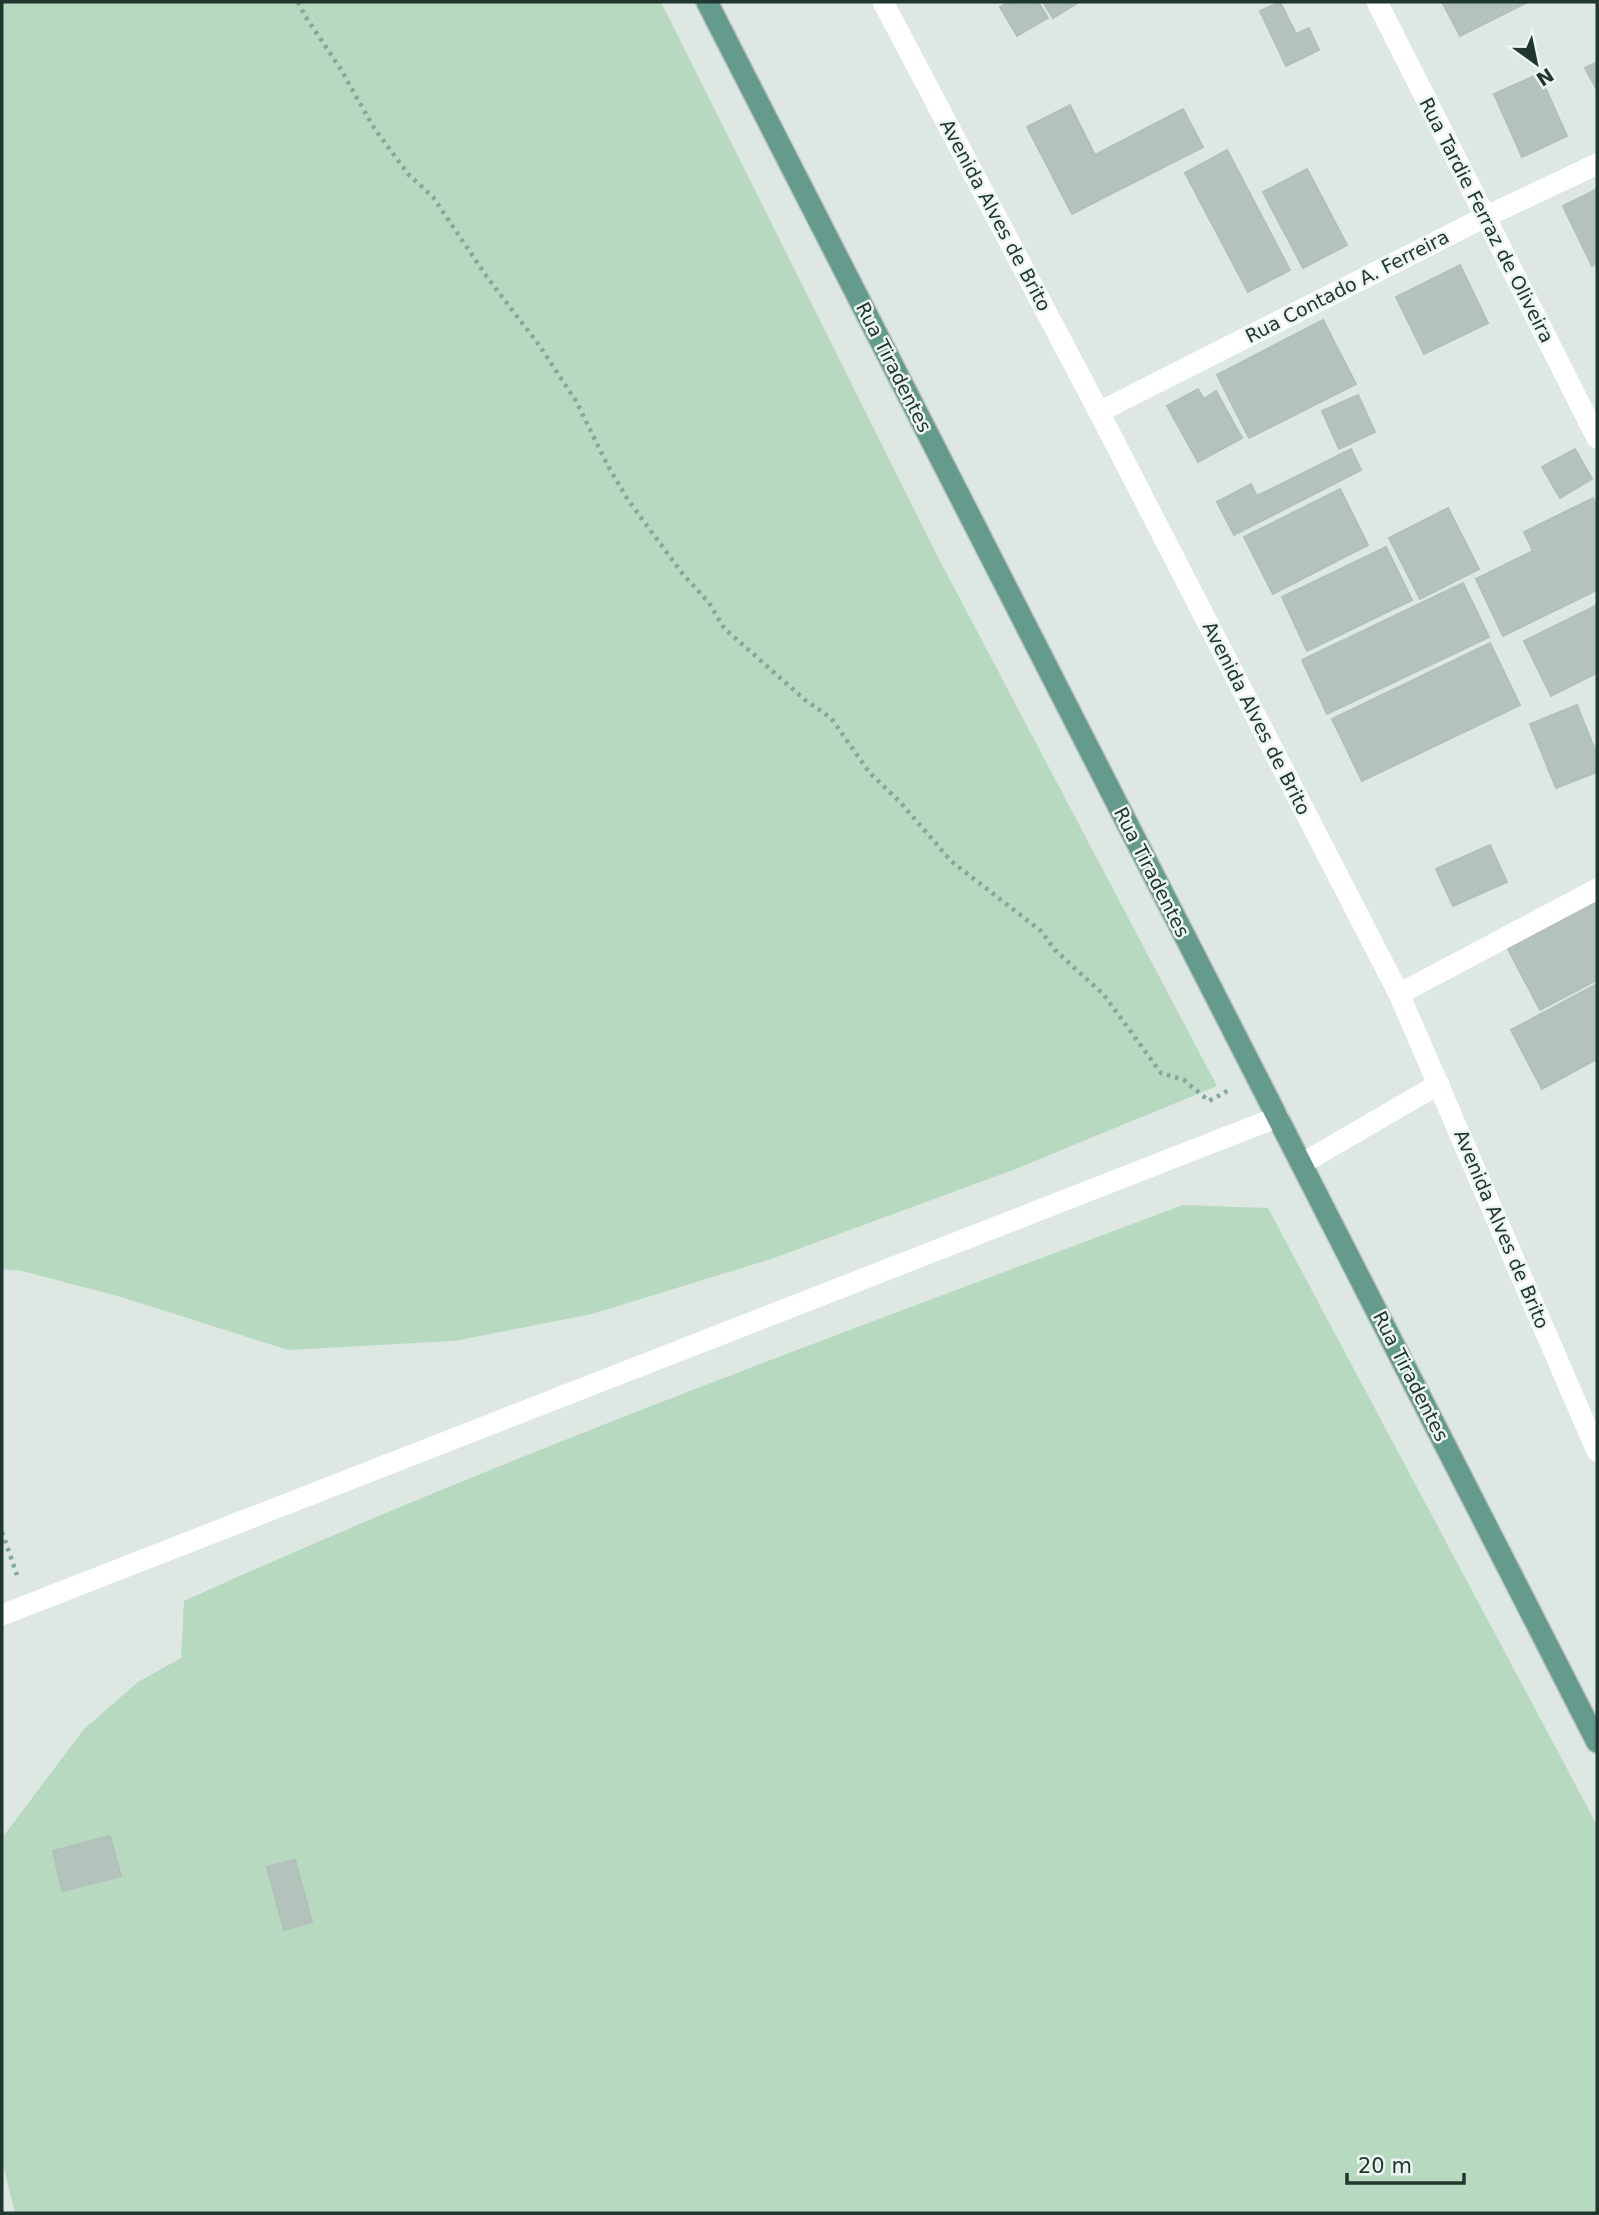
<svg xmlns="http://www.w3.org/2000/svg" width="1599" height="2215" font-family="'DejaVu Sans',sans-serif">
<rect width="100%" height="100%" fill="#dde8e3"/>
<path fill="#b7d9c0" d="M2 2H661L940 561 1217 1086 1013 1170 771 1259 592 1314 454 1341 288 1350 121 1297 22 1271 2 1269Z
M1183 1205 1268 1208 1597 1825V2213H15L2 2161V1838L84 1729 138 1682 181 1658 184 1601C510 1453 848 1331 1183 1205Z"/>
<path fill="#b3c3bc" stroke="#b1c1ba" stroke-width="2" d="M1010 2H1038L1048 18 1017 36 1000 7Z
M1043 2H1079L1053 18Z
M1280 2 1296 34 1309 28 1319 50 1286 66 1260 11Z
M1442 2H1528L1460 36Z
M1597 62V90L1585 68Z
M1539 74 1567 136 1522 157 1494 94Z
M1070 105 1095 155 1183 109 1203 147 1072 214 1027 127Z
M1227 150 1290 270 1248 292 1185 173Z
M1307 169 1347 245 1303 268 1263 192Z
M1597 189V263L1592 266 1563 206Z
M1460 265 1488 323 1424 354 1396 297Z
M1323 320 1356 384 1249 438 1217 375Z
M1198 389 1204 399 1216 391 1242 438 1198 462 1167 406Z
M1358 395 1375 432 1339 449 1322 411Z
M1351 449 1361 470 1234 535 1217 502 1251 484 1257 496Z
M1575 449 1592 479 1560 498 1542 467Z
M1340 489 1368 545 1273 594 1244 537Z
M1593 498 1597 508V590L1503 636 1476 579 1533 551 1524 532Z
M1448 508 1479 569 1420 599 1389 538Z
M1386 547 1412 600 1307 651 1282 597Z
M1463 583 1489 637 1327 714 1302 660Z
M1597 605V673L1551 696 1524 641Z
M1490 643 1520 705 1362 781 1332 719Z
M1577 705 1597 755V772L1556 788 1530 724Z
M1490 845 1507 882 1453 906 1436 869Z
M1597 902V980L1540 1010 1508 949Z
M1597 984V1059L1542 1089 1511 1030Z
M110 1836 121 1876 62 1891 53 1851Z
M295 1860 312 1922 284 1930 267 1867Z"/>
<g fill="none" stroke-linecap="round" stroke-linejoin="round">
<defs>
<path id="major" d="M707 2 1597 1742"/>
</defs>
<use href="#major" stroke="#bcc3c1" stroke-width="24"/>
<path stroke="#80aa9c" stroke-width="4.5" stroke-dasharray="3.5 5" stroke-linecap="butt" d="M298 2 305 16 340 68 374 128 409 175 433 197 487 277 539 345 576 401 608 466 628 500 682 573 709 603 724 628 805 700 831 718 869 772 900 802 951 861 1041 931 1055 950 1104 995 1161 1073 1184 1080 1209 1101 1229 1090
M2 1532 17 1575"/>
<path stroke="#fff" stroke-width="21" d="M883 2 1099 412 1399 994 1597 1451
M1377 2 1597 438
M1099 412 1485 217 1597 164
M1399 994 1597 889
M1303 1163 1439 1084
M2 1615 1278 1117"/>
<use href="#major" stroke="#649b8d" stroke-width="21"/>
</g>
<g text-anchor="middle" stroke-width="5" stroke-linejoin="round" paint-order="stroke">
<g font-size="19" fill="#203730" stroke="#edf5f1">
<text transform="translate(996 215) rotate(62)" y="7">Avenida Alves de Brito</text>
<text transform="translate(1487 220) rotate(63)" y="7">Rua Tardie Ferraz de Oliveira</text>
<text transform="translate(1347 286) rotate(-27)" y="7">Rua Contado A. Ferreira</text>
<text transform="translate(894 367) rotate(63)" y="7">Rua Tiradentes</text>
<text transform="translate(1257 718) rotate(63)" y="7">Avenida Alves de Brito</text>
<text transform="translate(1152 872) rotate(63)" y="7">Rua Tiradentes</text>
<text transform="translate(1502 1229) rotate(67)" y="7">Avenida Alves de Brito</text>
<text transform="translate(1411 1376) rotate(63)" y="7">Rua Tiradentes</text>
</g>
</g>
<rect width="1599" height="2215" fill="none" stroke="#203730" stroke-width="7"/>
<g transform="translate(1536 63) rotate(147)" stroke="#edf5f1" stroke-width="5" paint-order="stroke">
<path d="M0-5L12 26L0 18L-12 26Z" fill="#203730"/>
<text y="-10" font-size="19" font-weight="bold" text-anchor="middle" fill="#203730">N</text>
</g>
<path d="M1347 2173v10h117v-10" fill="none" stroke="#203730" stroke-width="3.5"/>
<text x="1358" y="2173" font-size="21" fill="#203730" stroke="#edf5f1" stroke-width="5" paint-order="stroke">20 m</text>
</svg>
